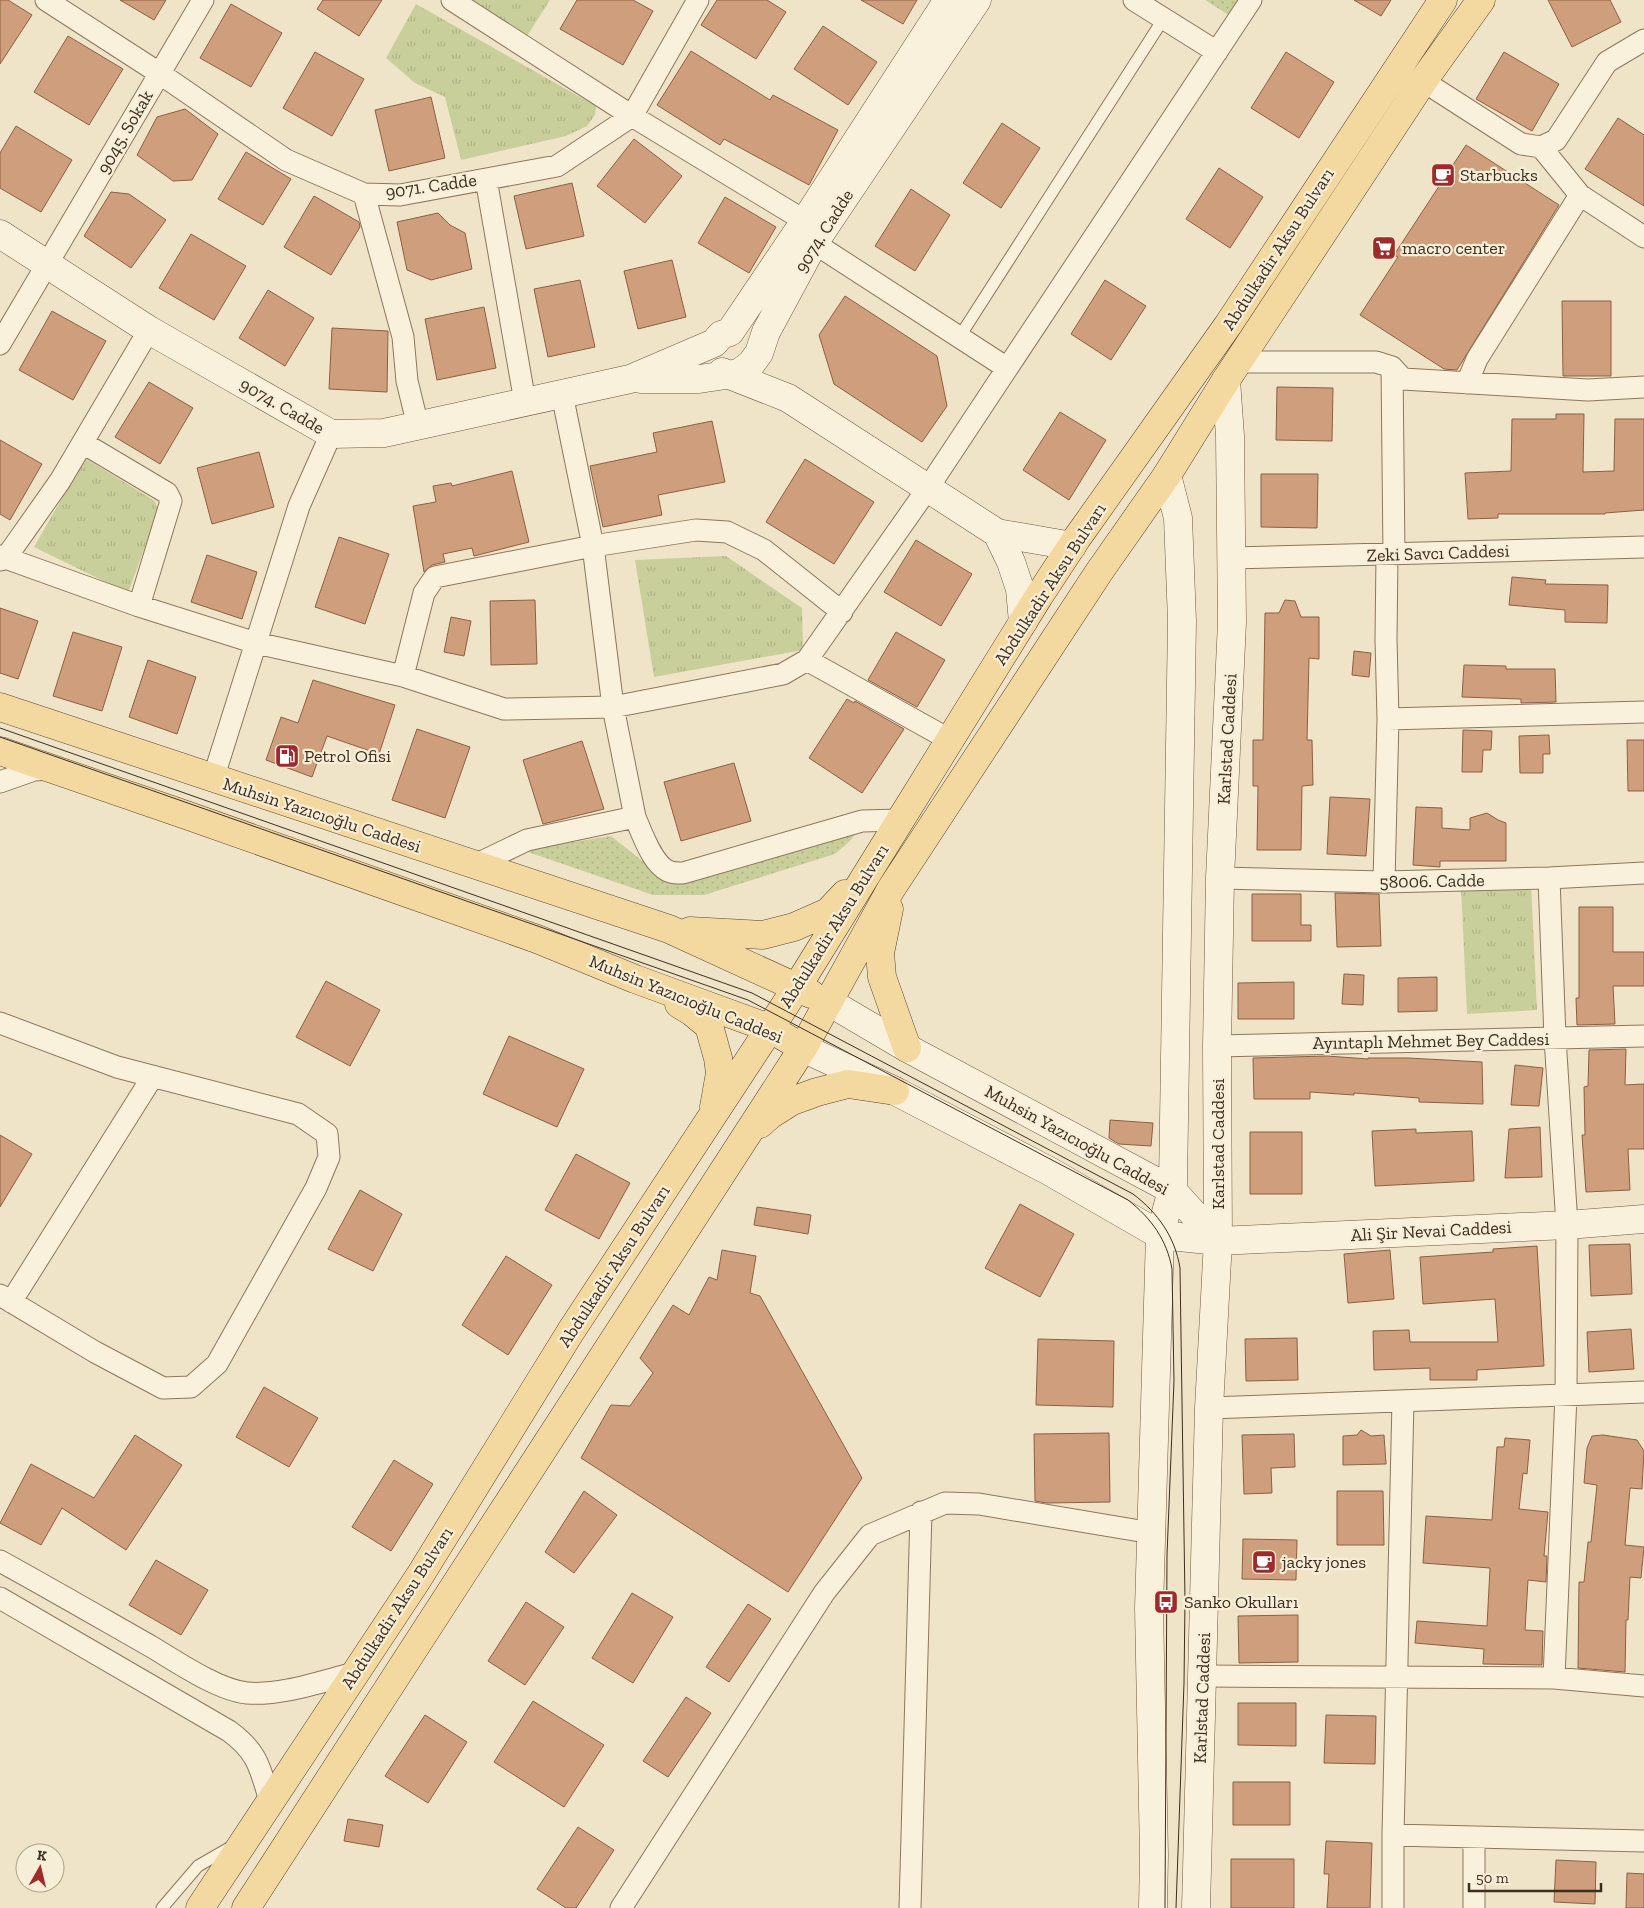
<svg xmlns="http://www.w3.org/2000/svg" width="1644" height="1908" font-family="'Zilla Slab',serif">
<defs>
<pattern id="grass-dots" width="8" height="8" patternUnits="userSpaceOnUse" patternTransform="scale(1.25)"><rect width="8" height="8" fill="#c9cf9b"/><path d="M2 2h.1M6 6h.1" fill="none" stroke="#aeb285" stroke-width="1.8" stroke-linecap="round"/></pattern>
<pattern id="park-tufts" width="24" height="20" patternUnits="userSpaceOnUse" patternTransform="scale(1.25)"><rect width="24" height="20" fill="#c9cf9b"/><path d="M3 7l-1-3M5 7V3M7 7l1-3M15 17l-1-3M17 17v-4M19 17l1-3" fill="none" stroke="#aeb285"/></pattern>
</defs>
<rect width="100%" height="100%" fill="#f0e4c8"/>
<path fill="url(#grass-dots)" d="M1205 0H1240L1230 16Z
M861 826 850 841 835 854 704 895H653L522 850 611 836 659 874Z"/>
<path fill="url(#park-tufts)" d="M472 0H550L527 36Z
M416 4 596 106 595 115 587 126 566 136 461 160 445 97 415 83 386 58Z
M85 458 155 501 158 511 128 593 34 547Z
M726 556 802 608 803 650 654 677 635 560Z
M1531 883 1537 1010 1467 1014 1461 887Z"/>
<path fill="#cf9f7d" stroke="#8d5f41" d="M0 0H8L32 15 0 64Z
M120 0H166L154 20Z
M323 0H382L359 36 317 9Z
M577 0H633L653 11 623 65 560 29Z
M717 0H767L786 12 756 59 701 25Z
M861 0H917L903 24Z
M1354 0H1391L1381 16Z
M1548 0H1610L1621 22 1572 47Z
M231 4 282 33 251 87 200 58Z
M823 26 877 62 848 105 794 69Z
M68 36 123 69 89 125 34 92Z
M691 51 770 100 773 95 838 130 809 185 724 139 720 145 657 105Z
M315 52 364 79 332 136 283 108Z
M1286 52 1334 82 1299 138 1251 108Z
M1504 52 1559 84 1532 131 1476 99Z
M431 97 445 158 389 171 375 110Z
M185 109 218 134 192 180 173 181 137 155 157 117Z
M1618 118 1644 135V206L1585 169Z
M1002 123 1040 148 1001 208 963 183Z
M16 126 72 160 41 212 0 188V153Z
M634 139 682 176 645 223 597 186Z
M1466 145 1559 205 1457 370 1444 369 1360 315 1398 257 1394 255Z
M246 152 291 179 263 225 218 199Z
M1219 168 1263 197 1230 248 1186 219Z
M572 183 584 236 526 249 514 196Z
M911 189 950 215 915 271 875 246Z
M111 192 129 194 166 220 131 268 84 236Z
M314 196 359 222 360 227 331 275 284 247Z
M725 197 776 227 749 273 698 243Z
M438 213 450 225 465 233 472 269 431 280 407 270 397 222Z
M191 234 246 266 214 320 159 288Z
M672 260 686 317 638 329 624 271Z
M580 280 595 347 548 357 534 289Z
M1105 280 1146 306 1111 360 1071 334Z
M268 290 314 318 285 366 239 338Z
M845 296 937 356 947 406 922 442 834 384 819 335Z
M1562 301H1611V376H1563Z
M484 307 496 368 437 380 425 319Z
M52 311 106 341 73 400 19 370Z
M332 328 388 331 387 392 329 389Z
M149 382 193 408 160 464 115 437Z
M1277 387 1333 388 1332 441 1276 440Z
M1060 412 1106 440 1069 500 1023 470Z
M1556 414H1584L1583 472 1614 471 1615 419H1644V510L1605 513V514H1498V518L1468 519 1465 473 1511 471 1512 419H1556Z
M712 421 725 482 658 495 662 515 603 527 590 466 657 452 653 433Z
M0 440 42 464 10 520 0 514Z
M259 452 274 507 212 524 197 468Z
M805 459 874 502 834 564 766 522Z
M512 471 529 542 474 556 472 548 443 554 445 562 432 565 424 572 413 506 436 502 433 486 451 483 452 486Z
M1261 474H1318L1317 528 1261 527Z
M339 537 389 554 365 624 315 607Z
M916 540 972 574 941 626 884 592Z
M207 555 257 572 242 619 191 602Z
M1512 577 1546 580 1545 584 1608 585 1607 623 1565 622V610L1509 605Z
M535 600 537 664 491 665 490 601Z
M1285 600 1295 601 1301 617H1319V659L1309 658 1307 740H1312L1313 785 1302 786 1301 850H1257L1258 786H1253V740H1263L1265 613H1279Z
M0 608 38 621 18 679 0 673Z
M451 617 471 621 464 656 444 652Z
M73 632 122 647 102 711 53 696Z
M896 632 945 660 917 707 868 680Z
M1354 651 1371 653 1369 677 1352 675Z
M148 660 196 677 177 734 129 717Z
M1464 665 1506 666V669H1555L1556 702 1521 703V699L1462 697Z
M313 680 395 705 379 754 327 736 312 777 266 760 281 717 298 723Z
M847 699 854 703 855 701 904 729 862 793 809 758Z
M417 729 470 747 445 818 392 800Z
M1463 730 1492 731 1491 750H1483L1482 772H1462Z
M1549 735 1550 754H1543V773H1520L1519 736Z
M1627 740H1644V791H1628Z
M582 741 604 809 543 824 523 760Z
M734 763 751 821 681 841 664 782Z
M1330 797 1370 799 1366 856 1327 854Z
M1416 807 1442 808V828L1470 830V818L1487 813 1498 820 1506 823V861H1440V867L1413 865Z
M1335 893 1379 894 1381 946 1337 947Z
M1252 894H1301V925H1311V941H1252Z
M1579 907H1613V952H1644V986H1613L1615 1024 1577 1025 1576 998H1579Z
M1344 974 1364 975 1363 1005 1342 1004Z
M1437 977V1011L1398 1012V978Z
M326 981 380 1010 350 1066 296 1037Z
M1294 982V1019H1238V983Z
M509 1036 584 1069 557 1127 483 1094Z
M1626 1049 1625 1085 1644 1084V1149H1628L1630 1190 1586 1192 1582 1135H1585L1584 1087 1588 1086 1589 1050Z
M1327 1056 1368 1059V1058H1408L1482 1062 1483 1104 1419 1102V1098L1354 1093V1095L1310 1092V1099H1254L1253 1058Z
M1515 1065 1543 1068 1539 1106 1511 1105Z
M1110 1120 1153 1123 1151 1146 1119 1144 1109 1138Z
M1540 1127 1542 1177 1505 1178 1509 1129Z
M1416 1129V1133L1472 1131 1474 1181 1375 1186 1372 1131Z
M1250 1132H1302V1194H1250Z
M0 1135 32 1154 0 1207Z
M576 1154 630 1183 599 1239 545 1210Z
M360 1190 402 1214 373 1271 328 1249Z
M1020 1204 1074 1234 1040 1297 985 1268Z
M757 1207 811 1215 808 1234 754 1225Z
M1630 1244 1632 1294 1591 1296 1589 1245Z
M1537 1246 1544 1366 1477 1370V1380H1430V1368L1374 1370 1373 1331 1409 1330 1410 1342H1498L1495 1299 1423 1304 1420 1257 1493 1252V1249Z
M722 1250 756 1256 750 1293 760 1296 862 1478 788 1592 581 1458 611 1405 630 1406 653 1373 640 1358 673 1305 689 1315 709 1277 717 1280Z
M1390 1250 1394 1299 1348 1303 1344 1254Z
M506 1256 552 1285 508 1355 462 1325Z
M1631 1329 1634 1369 1589 1372 1587 1332Z
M1297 1338 1298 1380 1246 1381 1245 1339Z
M1038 1339 1114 1341 1113 1407 1036 1405Z
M264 1387 318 1418 289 1467 236 1437Z
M1361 1430 1371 1436 1384 1435 1386 1464 1343 1465V1436L1357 1435Z
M1109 1433 1110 1502 1047 1503 1035 1501 1034 1434Z
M1294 1434 1295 1467 1271 1468 1272 1493 1244 1494 1242 1435Z
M135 1435 182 1465 126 1550 62 1508 41 1545 0 1523 31 1464 94 1498Z
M1603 1435 1637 1440 1644 1451 1642 1489 1630 1488 1625 1545 1644 1547 1641 1578 1630 1577 1628 1620H1626L1625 1672 1578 1668 1579 1582H1584L1588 1542H1591L1597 1485 1584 1483 1587 1448 1592 1436Z
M1505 1438 1530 1440 1527 1474 1523 1473 1519 1509 1548 1512 1544 1556H1547L1546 1582 1528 1580 1525 1630 1543 1631 1542 1665 1483 1664 1484 1649 1415 1643 1417 1621 1487 1626 1490 1568 1423 1563 1426 1516 1492 1520 1497 1447H1504Z
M394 1460 433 1484 391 1551 352 1527Z
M584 1491 617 1515 574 1573 545 1552Z
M1337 1491H1383L1384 1545H1337Z
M1243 1539 1297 1540 1296 1580 1242 1579Z
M156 1560 208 1590 181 1635 129 1605Z
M632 1593 673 1617 633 1683 592 1658Z
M526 1602 564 1627 525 1685 488 1661Z
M748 1604 771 1619 729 1682 706 1667Z
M1298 1615V1662L1239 1663 1238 1616Z
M686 1697 711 1713 668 1777 643 1761Z
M533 1701 604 1745 564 1807 494 1762Z
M1238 1703H1296V1746L1238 1745Z
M425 1715 467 1742 428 1803 385 1776Z
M1326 1715 1376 1716 1375 1764 1324 1763Z
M1233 1782H1290V1825H1233Z
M348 1819 383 1825 379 1847 344 1841Z
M578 1827 614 1850 576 1908H566L537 1889Z
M1326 1841 1372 1843 1370 1908H1327L1329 1874H1324Z
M1231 1859H1294V1908H1231Z
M1556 1860 1596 1862 1595 1904 1554 1902Z
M1627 1873 1644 1874V1908H1626Z"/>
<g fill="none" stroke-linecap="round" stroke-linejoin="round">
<defs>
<path id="lane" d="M960 336 1164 18
M162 1908 198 1866 231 1847"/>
<path id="street" d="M46 0 159 73 286 160 364 194 400 195 557 166 632 116 698 0
M452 0 632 116 805 221
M1134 0 1217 52
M1423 81 1521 144 1541 147 1556 140 1607 62 1644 40
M1541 147 1580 195 1644 237
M486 179 525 402
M364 194 403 337 407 381 418 426
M814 243 1007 368
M0 344 203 0
M1238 362H1376L1392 367 1403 379 1588 390 1644 387
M1392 367 1394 555
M1467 383 1477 359 1580 195
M83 443 167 493 171 501 139 606
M0 556 139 606 256 643 403 676 504 709 613 707 783 674 807 660 928 488 1251 0
M1231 558 1644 547
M0 560 5 559 60 481 149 330
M807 660 950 740
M403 676 424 593 435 577 593 546 696 530 727 532 764 550 842 612
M1388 719 1644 712
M213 779 299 506 331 434
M0 782 34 770 53 769
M635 817C642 833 653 867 671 872 674 873 679 873 683 873L862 821 900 820
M475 865 527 840 635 817 613 707 593 546 562 394
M1220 878 1384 882 1549 878 1644 873
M1549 878 1555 1038 1567 1225 1566 1395 1554 1678
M1384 882 1388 719 1386 639 1387 555
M0 1023 117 1067 298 1114 327 1134 329 1157 316 1188 217 1364 191 1387 163 1388 95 1352 0 1295
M1217 1046 1644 1036
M11 1302 153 1076
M1403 1401 1393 1835 1644 1841
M1209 1408 1644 1392
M0 1561C51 1589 101 1618 152 1647 177 1662 218 1690 247 1693 281 1696 322 1681 355 1673
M0 1598 229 1731C258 1752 260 1768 270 1801
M1203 1676 1554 1678 1644 1686
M1393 1835V1908
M1474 1837V1908
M621 1908 824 1593 870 1535 945 1503 979 1504 1152 1533
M910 1908 921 1512"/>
<path id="secondary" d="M0 234 149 330 331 434 384 433 630 379 714 343 721 335 730 332 805 221 948 0
M722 372 788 398 997 533 1072 546
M641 379H699L739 373 751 364 759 353 766 332 814 243 977 0
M997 533 1011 562 1020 589 1023 622
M829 1002 907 1048 1172 1190 1218 1241
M803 1048 895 1091 1049 1171 1160 1235 1218 1241 1567 1225 1644 1219
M1153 1908 1154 1855 1149 1609 1160 1235 1172 1190 1173 1183 1182 621 1178 518 1167 475
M1196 1908 1209 1408 1218 1241 1217 1046 1220 878 1232 622 1230 436 1226 380"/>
<path id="primary" d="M0 707 669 929 811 994
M0 751 186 815 537 939 635 979 769 1028 803 1048
M889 909 880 953 882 977 907 1048
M690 931 763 935 794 927 828 912 845 894
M679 1004 692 1012 709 1026 718 1058 720 1073 714 1107
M760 1124 770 1115 792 1101 817 1092 848 1084 895 1091
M200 1908 419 1577 571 1331 797 987 1039 596 1077 538 1228 325 1443 0
M246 1908 803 1048 891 889 1099 572 1167 475 1226 380 1423 81 1481 0"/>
</defs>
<use href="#lane" stroke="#8d765c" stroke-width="13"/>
<use href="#street" stroke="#8d765c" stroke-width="23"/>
<use href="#secondary" stroke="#6f573f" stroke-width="29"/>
<use href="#primary" stroke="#5b4430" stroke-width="29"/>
<use href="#lane" stroke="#faf1dc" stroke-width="11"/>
<use href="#street" stroke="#faf1dc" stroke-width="21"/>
<use href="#secondary" stroke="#faf1dc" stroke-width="28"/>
<use href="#primary" stroke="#f3d9a0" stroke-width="28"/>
<path stroke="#3d2e20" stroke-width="1" d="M0 728 752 993 1133 1194C1158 1213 1175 1237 1180 1268L1185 1600 1184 1683 1176 1908
M0 737 748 1000 1128 1200C1151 1218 1167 1240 1172 1269L1174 1381 1167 1555 1165 1908"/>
</g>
<defs>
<symbol id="cafe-square" viewBox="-11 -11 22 22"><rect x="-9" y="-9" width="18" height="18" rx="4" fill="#9e2a2b" stroke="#f7eed8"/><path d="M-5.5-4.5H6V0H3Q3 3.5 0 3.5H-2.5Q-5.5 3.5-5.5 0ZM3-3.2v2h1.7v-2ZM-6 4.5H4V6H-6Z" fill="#fff"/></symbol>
<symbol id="supermarket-square" viewBox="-11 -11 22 22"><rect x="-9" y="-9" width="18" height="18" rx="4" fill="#9e2a2b" stroke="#f7eed8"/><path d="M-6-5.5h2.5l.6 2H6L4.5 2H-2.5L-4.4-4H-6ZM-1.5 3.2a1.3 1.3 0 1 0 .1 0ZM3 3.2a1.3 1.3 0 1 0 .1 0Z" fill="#fff"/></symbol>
<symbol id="fuel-square" viewBox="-11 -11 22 22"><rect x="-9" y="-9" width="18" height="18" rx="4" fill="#9e2a2b" stroke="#f7eed8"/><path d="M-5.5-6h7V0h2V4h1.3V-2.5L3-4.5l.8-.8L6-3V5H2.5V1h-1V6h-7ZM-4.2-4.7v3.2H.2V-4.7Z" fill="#fff"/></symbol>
<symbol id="bus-square" viewBox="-11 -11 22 22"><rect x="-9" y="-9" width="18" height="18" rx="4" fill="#9e2a2b" stroke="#f7eed8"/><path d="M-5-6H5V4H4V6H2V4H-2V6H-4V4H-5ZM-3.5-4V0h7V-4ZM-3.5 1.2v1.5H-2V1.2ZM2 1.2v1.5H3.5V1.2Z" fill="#fff"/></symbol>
</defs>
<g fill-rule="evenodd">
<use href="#cafe-square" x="1429" y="161" width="28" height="28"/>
<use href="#supermarket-square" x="1370" y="234" width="28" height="28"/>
<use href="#fuel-square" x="273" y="742" width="28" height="28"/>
<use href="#cafe-square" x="1250" y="1548" width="28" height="28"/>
<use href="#bus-square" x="1152" y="1588" width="28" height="28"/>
</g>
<g text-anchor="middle" stroke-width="4.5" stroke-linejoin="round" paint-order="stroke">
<g font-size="18" fill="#3d2e20" stroke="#f7eed8">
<text transform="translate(125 132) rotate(-60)" y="6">9045. Sokak</text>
<text transform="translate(431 186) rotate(-8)" y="6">9071. Cadde</text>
<text transform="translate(824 231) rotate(-58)" y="6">9074. Cadde</text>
<text transform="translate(1278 249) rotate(-57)" y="6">Abdulkadir Aksu Bulvarı</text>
<text transform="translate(282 406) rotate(30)" y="6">9074. Cadde</text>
<text transform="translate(1438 553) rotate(-2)" y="6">Zeki Savcı Caddesi</text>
<text transform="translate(1050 584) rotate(-57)" y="6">Abdulkadir Aksu Bulvarı</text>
<text transform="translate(1227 739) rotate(-87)" y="6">Karlstad Caddesi</text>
<text transform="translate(322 815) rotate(18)" y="6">Muhsin Yazıcıoğlu Caddesi</text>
<text transform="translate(1432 881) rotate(-1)" y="6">58006. Cadde</text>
<text transform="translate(834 926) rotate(-58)" y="6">Abdulkadir Aksu Bulvarı</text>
<text transform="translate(686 999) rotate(22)" y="6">Muhsin Yazıcıoğlu Caddesi</text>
<text transform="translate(1431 1041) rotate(-1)" y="6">Ayıntaplı Mehmet Bey Caddesi</text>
<text transform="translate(1077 1140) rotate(29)" y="6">Muhsin Yazıcıoğlu Caddesi</text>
<text transform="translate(1218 1144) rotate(-90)" y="6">Karlstad Caddesi</text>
<text transform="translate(1431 1231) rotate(-3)" y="6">Ali Şir Nevai Caddesi</text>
<text transform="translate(614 1266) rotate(-57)" y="6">Abdulkadir Aksu Bulvarı</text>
<text transform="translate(397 1608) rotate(-57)" y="6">Abdulkadir Aksu Bulvarı</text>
<text transform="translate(1202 1698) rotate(-88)" y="6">Karlstad Caddesi</text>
</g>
<g font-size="18" fill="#3d2e20" stroke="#f7eed8" text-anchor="start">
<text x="1460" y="181">Starbucks</text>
<text x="1402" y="254">macro center</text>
<text x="304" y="762">Petrol Ofisi</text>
<text x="1282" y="1568">jacky jones</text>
<text x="1184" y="1608">Sanko Okulları</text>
</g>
</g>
<g transform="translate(40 1868) rotate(8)"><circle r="24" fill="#f7eed8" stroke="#ada18e"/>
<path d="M0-4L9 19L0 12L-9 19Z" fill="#9e2a2b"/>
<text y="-8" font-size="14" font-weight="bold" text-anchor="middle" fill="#3d2e20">K</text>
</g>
<path d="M1469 1883v8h132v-8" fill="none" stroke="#3d2e20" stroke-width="2.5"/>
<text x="1476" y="1883" font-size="15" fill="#3d2e20" stroke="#f7eed8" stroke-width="4" paint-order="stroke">50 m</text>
</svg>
